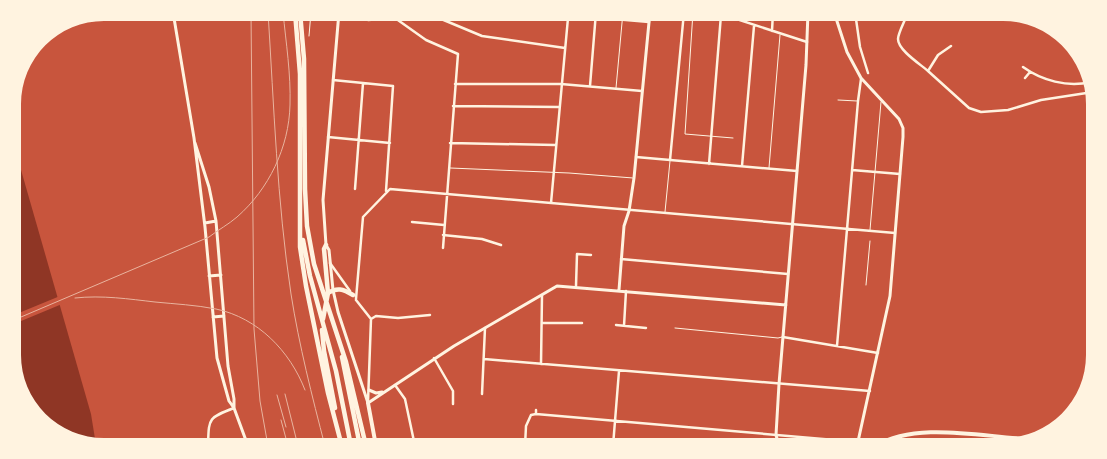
<svg xmlns="http://www.w3.org/2000/svg" width="1107" height="459" font-family="'Asap Condensed',sans-serif">
<rect width="100%" height="100%" fill="#c8553d"/>
<path fill="#8f3625" d="M13 142 91 414 96 445 70 440 32 411 14 372Z"/>
<path fill="#c8553d" d="M60 296 62 304 14 324V315Z"/>
<g fill="none" stroke-linecap="round" stroke-linejoin="round">
<path stroke="#fff3e0" stroke-width="1" d="M693 12 685 134 733 138
M309 36 311 12
M616 88 623 12
M838 100 857 101
M450 168 569 173 633 178
M769 168 780 35
M665 212 670 161
M870 230 881 102
M866 285 870 241
M675 328 778 338 782 337"/>
<path stroke="#fff3e0" stroke-width="2.5" d="M124 12 174 17
M429 12 434 16 482 36 565 48
M715 12 807 42
M855 12 860 47 868 73
M908 12C906 19 898 33 898 39 898 50 920 64 928 71
M591 17 649 22
M368 20 395 18 426 40 458 54 443 248
M743 21 744 12
M772 31 773 12
M951 46 938 55 928 71 969 108 981 112 1008 110 1041 100 1093 92
M1023 67C1041 80 1068 88 1090 82
M1025 78 1030 72
M333 80 393 86 386 191
M455 84H561L642 91
M590 86 596 12
M453 106 559 107
M328 137 390 143
M450 143 555 145
M636 157 797 171
M670 160 684 12
M709 164 721 15
M742 166 754 26
M852 170 900 174
M355 189 363 83
M551 203 568 18V13L566 12
M412 222 444 225
M443 235 482 239 501 245
M621 259 788 274
M330 263 350 291
M576 286 577 254 591 255
M356 299 363 217 390 189 895 233
M356 300 371 319 368 402
M371 319 376 316 398 318 430 315
M542 323H582
M616 325 646 328
M624 326 626 291
M783 337 878 353
M837 346 858 101 861 79
M434 358 453 391V404
M484 359 870 391
M541 364 542 295
M395 385 405 399 415 446
M482 394 485 328
M536 414 858 442
M208 446C209 419 207 418 234 408
M525 446 526 426 531 415 536 414V410
M613 446 619 371"/>
<path stroke="#fff3e0" stroke-width="3" d="M173 12 194 138 205 227 217 358 229 401 234 408 248 446
M339 12 323 200 326 245 329 250 333 290 338 312 368 403 454 346 557 286 786 305
M834 12 847 52 861 78 899 119 903 128V137L890 296 857 446
M195 143 209 187 216 221 228 366 234 399V408
M205 223 216 221
M209 276 221 275
M619 290 624 226 629 211 634 178 650 12
M213 317 224 316
M369 390 376 393 382 392
M779 446 776 435 779 384 806 65 808 12"/>
<path stroke="#fff3e0" stroke-width="4" d="M368 403 376 446
M858 442 863 446
M875 446C918 421 981 437 1029 439"/>
<path stroke="#fff3e0" stroke-width="4.5" d="M295 12 300 74V247L306 286 328 393 340 439
M300 12 304 59 305 189 307 226 314 264 346 362 366 446
M303 240 310 276 336 371 351 446
M328 293C337 287 343 289 353 295
M323 319 328 293 324 249 326 245
M322 330 324 351 335 408
M342 357 360 446"/>
<path stroke="#e9b49f" stroke-width="1" d="M251 12 254 329 260 401 268 446
M268 12C274 106 277 201 291 294 299 345 312 396 325 446
M75 298C102 295 129 299 155 302 175 304 196 305 216 309 258 318 290 351 305 390
M14 320 209 237C218 230 229 224 237 217 269 189 289 147 290 105 291 74 286 43 283 12
M285 394 298 446
M277 395 286 427
M281 420 288 446"/>
</g>
<path d="M0 0H1107V459H0ZM104 21H1003A83 83 0 0 1 1086 104V355A83 83 0 0 1 1003 438H104A83 83 0 0 1 21 355V104A83 83 0 0 1 104 21Z" fill="#fff3e0" fill-rule="evenodd"/>
</svg>
